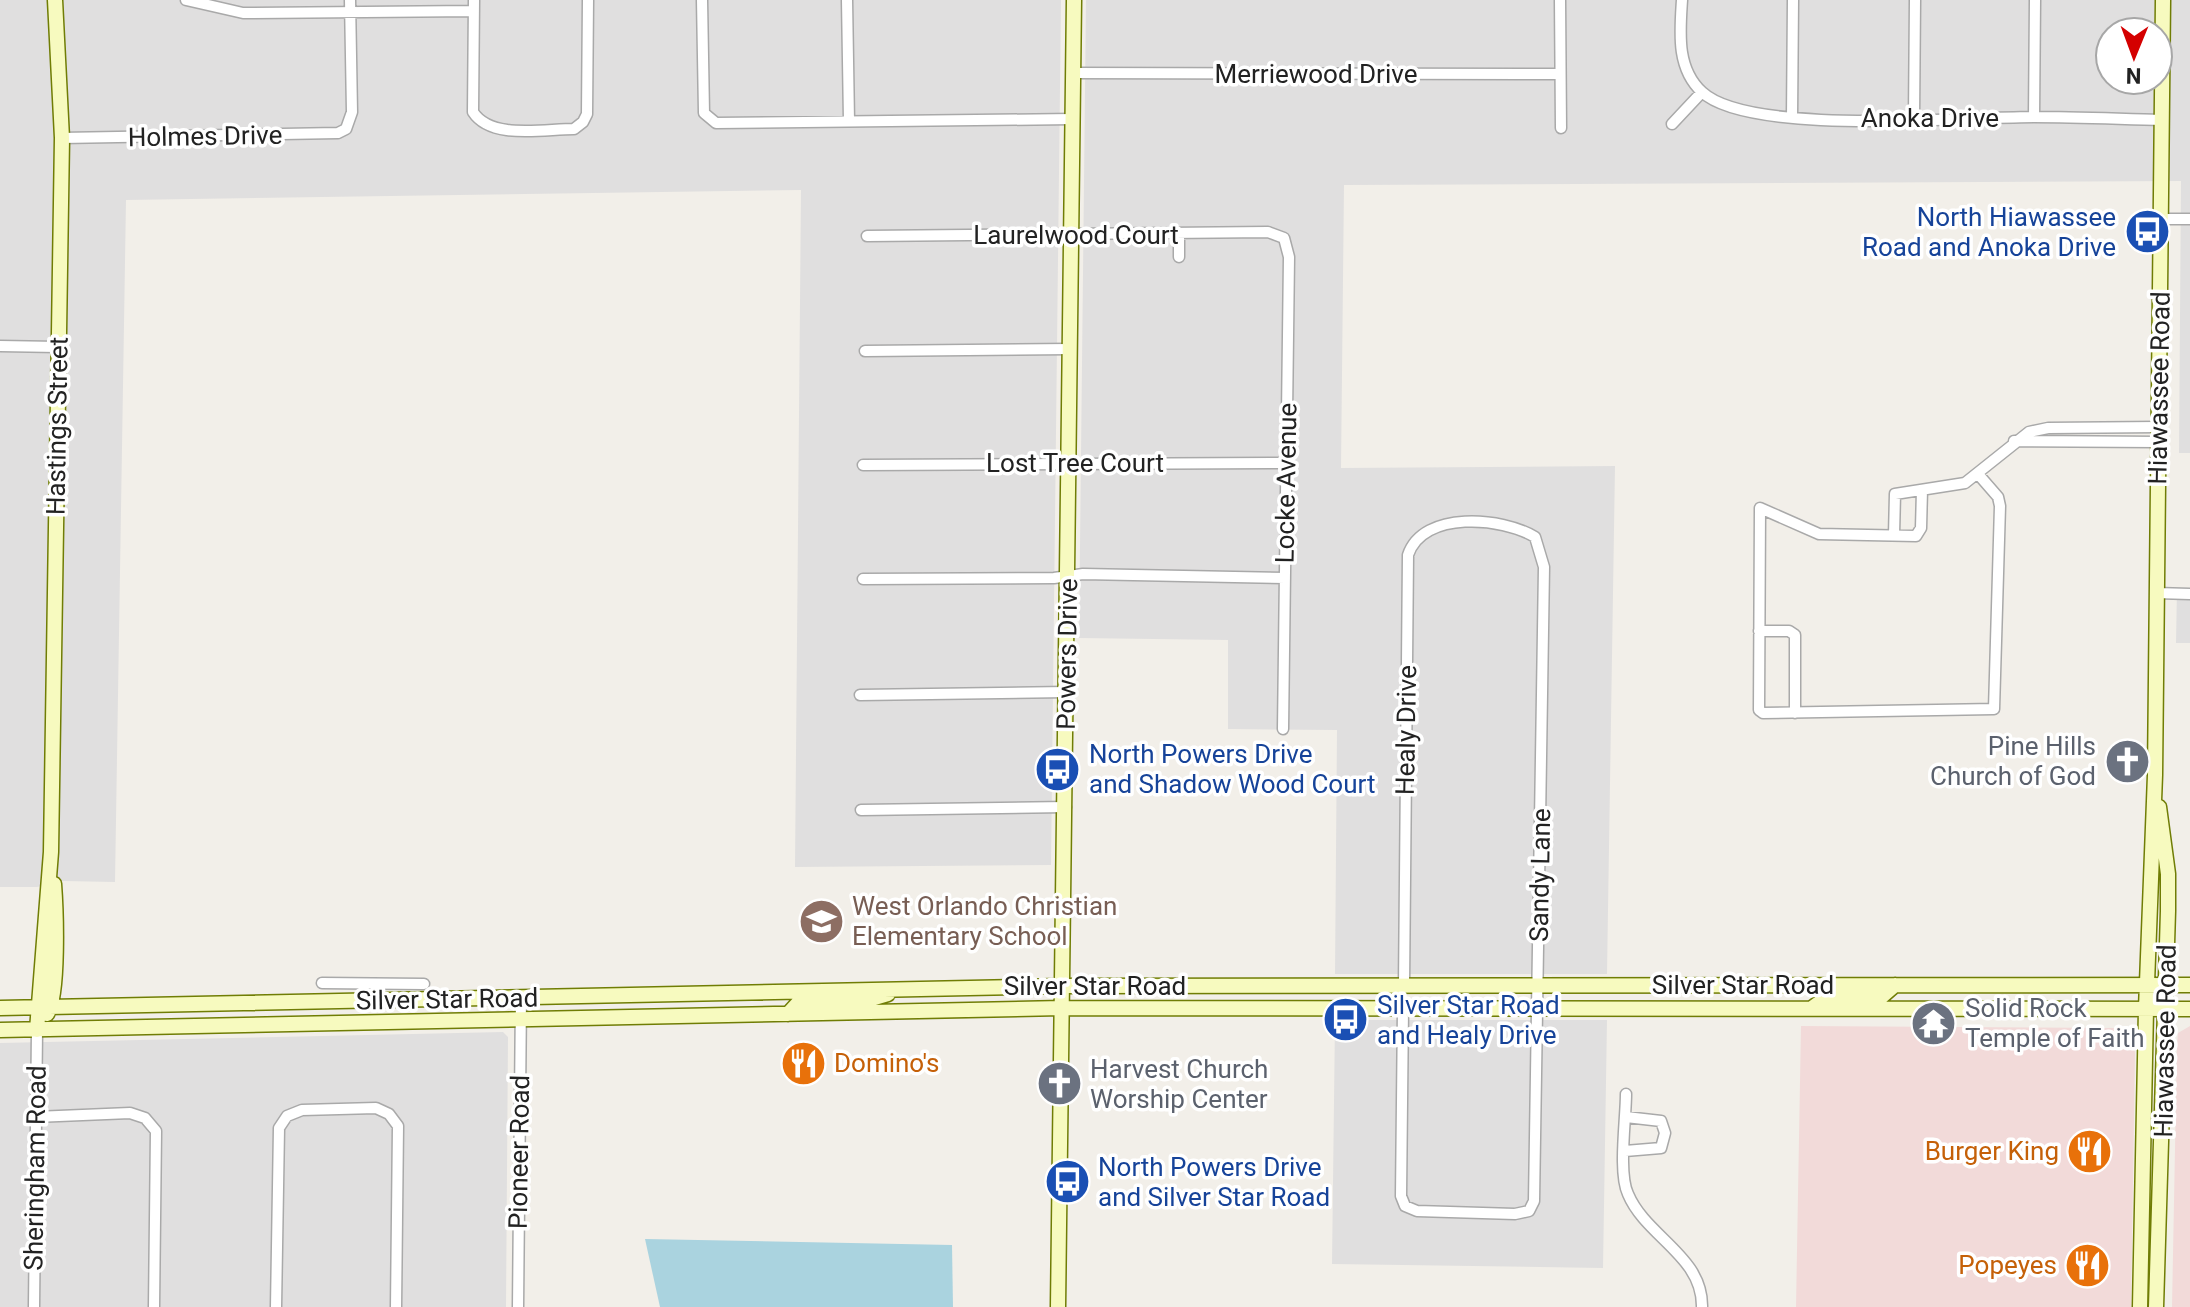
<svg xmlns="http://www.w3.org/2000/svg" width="2190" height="1307" font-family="Roboto,sans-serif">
<rect width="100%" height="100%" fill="#f2efe9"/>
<path fill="#e0dfdf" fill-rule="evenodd" d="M0 0H1061L1051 865 795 867 801 190 126 200 115 882 64 881 37 887H0Z
M1086 0H2190V453H2179L2181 181 1344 185 1341 468 1615 466 1607 974H1335L1337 730 1228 729V640L1079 638ZM2110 32H2158V80H2110Z
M2177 588 2190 589V643H2176Z
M1335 1020H1607L1603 1268 1332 1264Z
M503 1032 508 1037 506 1307H0V1043Z"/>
<path fill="#f2dad9" d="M1801 1026 2118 1028 2130 1033 2134 1039 2135 1054 2131 1307H1796Z
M2190 1026V1307H2172L2177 1044 2178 1033Z"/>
<path fill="#aad3df" d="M645 1239 952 1245 953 1307H660Z"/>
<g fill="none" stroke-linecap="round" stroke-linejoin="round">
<defs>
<path id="street" d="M186 0 243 13 474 11
M474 0 473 112C491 140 543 129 574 129L583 122 587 114 588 0
M702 0 704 113 716 123 1073 119
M847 0 849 121
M1560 0 1561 128
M1682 0C1680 32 1676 68 1702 92 1749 136 1965 117 2034 117 2077 117 2119 119 2162 120
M1073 73 1559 74
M2034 117 2035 0
M1792 118 1793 0
M1914 118 1915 0
M1672 124 1702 92
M62 138 338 133 346 129 352 112 350 0
M2160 219H2190
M1179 234V257
M867 236 1268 232 1284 238 1289 257 1283 729
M0 346 58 347
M865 351 1071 349
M2014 441 2158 442
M863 465 1287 463
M1922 490 1921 528 1916 536 1819 534 1760 508 1759 710 1763 713 1994 709 2000 506 1998 497 1978 474
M1894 535 1895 494 1965 483 2029 432 2048 428 2158 427
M863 579 1054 578 1083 574 1285 578
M2156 593 2190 594
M1759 631H1789L1795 635V713
M860 695 1067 692
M861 810 1066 807
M322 983 424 984
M1403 1008 1401 1196 1405 1206 1417 1211 1515 1214 1529 1211 1534 1201 1544 567 1535 537C1502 517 1423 510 1408 555L1404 986
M1626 1094C1626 1119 1618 1173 1628 1194 1646 1237 1703 1256 1702 1307
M35 1117 130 1113 145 1118 156 1131 154 1307
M1625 1151 1661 1148 1665 1133 1661 1121 1626 1117
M34 1307 37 1030
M276 1307 279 1128 287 1116 302 1110 376 1108 389 1114 398 1126 396 1307
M518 1307 521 997"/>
<path id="secondary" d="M0 1008 1062 986 2190 985
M1812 1008 1826 998H1880L1895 985
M47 1014C59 995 56 910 54 884
M788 1014 800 1001 871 999 888 994
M0 1030 1062 1008 2190 1009
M37 1030 51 852 62 138 55 0
M1058 1307 1074 0
M2140 1307 2146 1009 2155 775 2163 0
M2156 1307 2168 911V874L2159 807"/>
</defs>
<use href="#street" stroke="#a9a9a9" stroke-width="13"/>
<use href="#secondary" stroke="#707d05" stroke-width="17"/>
<use href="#street" stroke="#fff" stroke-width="10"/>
<use href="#secondary" stroke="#f7fabf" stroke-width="14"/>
</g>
<defs>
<symbol id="bus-disc" viewBox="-11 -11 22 22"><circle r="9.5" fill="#1a4fb4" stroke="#fff"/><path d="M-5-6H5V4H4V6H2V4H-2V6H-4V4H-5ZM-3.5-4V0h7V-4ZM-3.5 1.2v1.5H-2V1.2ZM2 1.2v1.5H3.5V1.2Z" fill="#fff"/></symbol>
<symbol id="church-disc" viewBox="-11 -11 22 22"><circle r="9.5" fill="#6b7280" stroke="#fff"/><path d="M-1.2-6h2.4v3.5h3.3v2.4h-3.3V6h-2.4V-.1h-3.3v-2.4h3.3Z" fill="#fff"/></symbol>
<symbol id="school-disc" viewBox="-11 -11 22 22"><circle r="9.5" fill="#8d6e63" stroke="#fff"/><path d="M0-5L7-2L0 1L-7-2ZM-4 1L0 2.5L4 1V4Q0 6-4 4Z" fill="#fff"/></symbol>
<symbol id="temple-disc" viewBox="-11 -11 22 22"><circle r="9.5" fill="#6b7280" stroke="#fff"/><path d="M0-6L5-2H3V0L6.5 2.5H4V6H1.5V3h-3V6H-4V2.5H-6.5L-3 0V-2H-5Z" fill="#fff"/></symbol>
<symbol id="restaurant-disc" viewBox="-11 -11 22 22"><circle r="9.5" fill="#e8710a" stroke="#fff"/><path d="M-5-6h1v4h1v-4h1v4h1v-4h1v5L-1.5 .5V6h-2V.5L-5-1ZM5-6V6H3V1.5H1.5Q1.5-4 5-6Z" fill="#fff"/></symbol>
</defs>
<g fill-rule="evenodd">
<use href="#bus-disc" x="2122" y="206" width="51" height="51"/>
<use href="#church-disc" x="2102" y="736" width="51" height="51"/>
<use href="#bus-disc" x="1032" y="744" width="51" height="51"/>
<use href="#school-disc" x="796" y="896" width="51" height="51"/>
<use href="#bus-disc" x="1320" y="994" width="51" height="51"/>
<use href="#temple-disc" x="1908" y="998" width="51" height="51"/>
<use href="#restaurant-disc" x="778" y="1038" width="51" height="51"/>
<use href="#church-disc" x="1034" y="1058" width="51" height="51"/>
<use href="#restaurant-disc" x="2064" y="1126" width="51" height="51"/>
<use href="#bus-disc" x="1042" y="1156" width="51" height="51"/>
<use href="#restaurant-disc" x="2062" y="1240" width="51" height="51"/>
</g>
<g text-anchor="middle" stroke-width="7" stroke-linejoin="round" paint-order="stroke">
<g font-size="26" fill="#222" stroke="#fff">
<text x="1316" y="83">Merriewood Drive</text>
<text x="1930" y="127">Anoka Drive</text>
<text transform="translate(205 136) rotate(-1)" y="9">Holmes Drive</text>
<text x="1076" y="244">Laurelwood Court</text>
<text transform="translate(2159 388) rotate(-89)" y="9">Hiawassee Road</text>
<text transform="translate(57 426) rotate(-89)" y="9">Hastings Street</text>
<text x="1075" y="472">Lost Tree Court</text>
<text transform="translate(1286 483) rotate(-89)" y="9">Locke Avenue</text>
<text transform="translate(1067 654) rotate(-89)" y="9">Powers Drive</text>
<text transform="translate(1406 730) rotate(-89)" y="9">Healy Drive</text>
<text transform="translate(1540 875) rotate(-89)" y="9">Sandy Lane</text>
<text x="1743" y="994">Silver Star Road</text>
<text x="1095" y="995">Silver Star Road</text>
<text transform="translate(447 999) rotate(-1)" y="9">Silver Star Road</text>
<text transform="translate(2165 1041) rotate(-89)" y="9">Hiawassee Road</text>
<text transform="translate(519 1152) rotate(-89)" y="9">Pioneer Road</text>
<text transform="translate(35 1168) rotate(-89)" y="9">Sheringham Road</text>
</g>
<g font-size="26" fill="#164399" stroke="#fff" text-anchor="start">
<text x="2116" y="226" text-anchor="end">North Hiawassee<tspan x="2116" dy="30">Road and Anoka Drive</tspan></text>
<text x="1089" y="763">North Powers Drive<tspan x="1089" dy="30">and Shadow Wood Court</tspan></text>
<text x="1377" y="1014">Silver Star Road<tspan x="1377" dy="30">and Healy Drive</tspan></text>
<text x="1098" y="1176">North Powers Drive<tspan x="1098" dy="30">and Silver Star Road</tspan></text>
</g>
<g font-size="26" fill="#5b616d" stroke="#fff" text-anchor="start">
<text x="2096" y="755" text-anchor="end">Pine Hills<tspan x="2096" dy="30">Church of God</tspan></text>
<text x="1965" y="1017">Solid Rock<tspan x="1965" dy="30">Temple of Faith</tspan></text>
<text x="1090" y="1078">Harvest Church<tspan x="1090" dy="30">Worship Center</tspan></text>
</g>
<g font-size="26" fill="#785e54" stroke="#fff" text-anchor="start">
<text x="852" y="915">West Orlando Christian<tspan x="852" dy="30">Elementary School</tspan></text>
</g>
<g font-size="26" fill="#c56008" stroke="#fff" text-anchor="end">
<text x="834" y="1072" text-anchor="start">Domino's</text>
<text x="2059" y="1160">Burger King</text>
<text x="2057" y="1274">Popeyes</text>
</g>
</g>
<g transform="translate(2134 56) rotate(181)"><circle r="38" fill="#ffffff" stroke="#a7a7a7" stroke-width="2"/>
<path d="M0-6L14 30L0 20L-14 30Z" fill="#d40000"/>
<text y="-12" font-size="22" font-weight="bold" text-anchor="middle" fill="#222222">N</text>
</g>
</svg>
